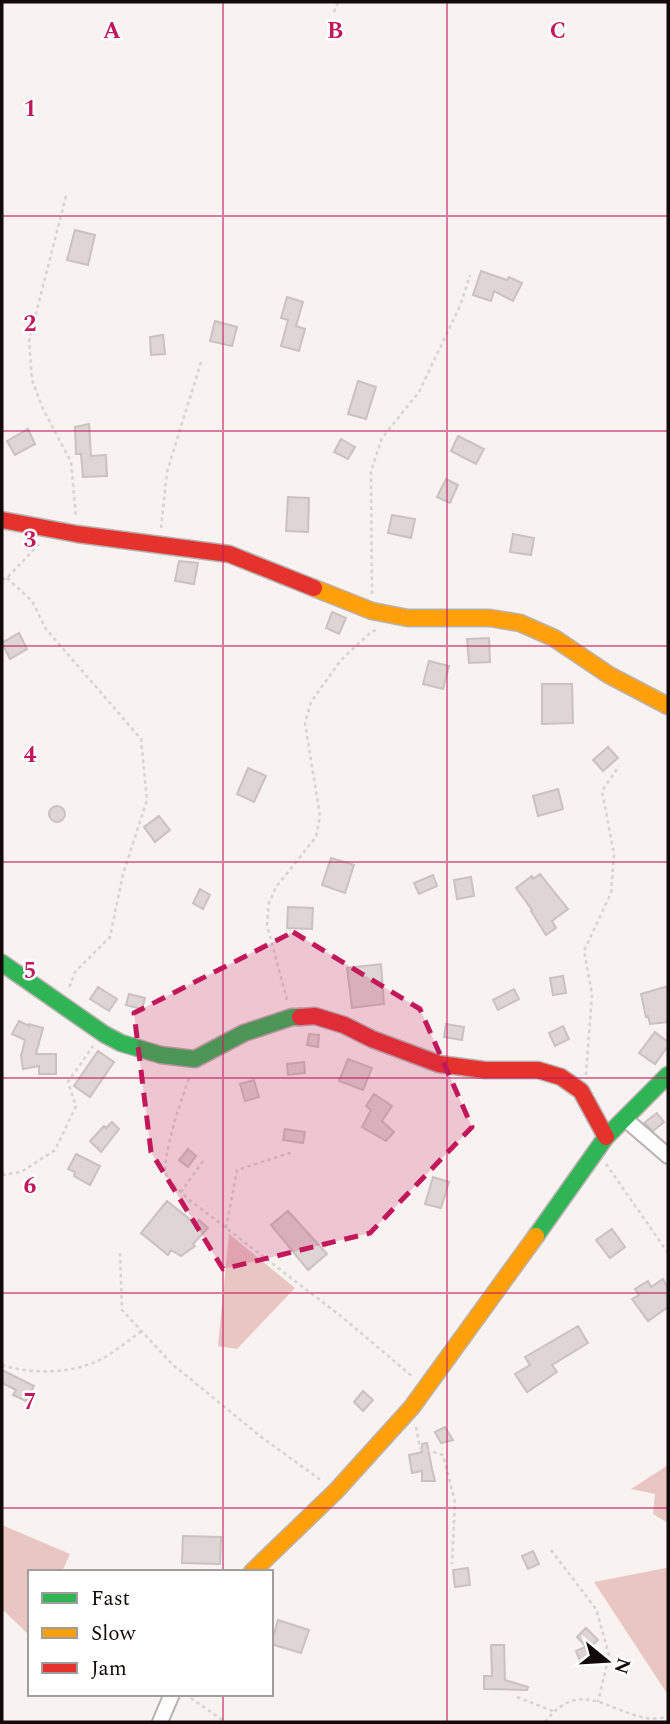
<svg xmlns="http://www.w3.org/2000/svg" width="670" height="1724" font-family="Spectral,serif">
<rect width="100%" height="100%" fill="#f8f2f1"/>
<path fill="#e9c6c2" d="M229 1234 295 1288 237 1349 218 1346Z
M668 1465V1523L653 1514 655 1494 631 1489Z
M2 1525 70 1554 62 1572H30V1636L2 1609Z
M668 1565V1695L594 1582 666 1568Z"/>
<path fill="#ded5d4" stroke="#cac2c1" stroke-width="2" d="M75 230 95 235 88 265 67 260Z
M481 271 507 280 509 277 522 283 513 301 494 291 491 301 473 295Z
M287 297 303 302 296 326 305 329 299 351 281 346 288 320 281 318Z
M215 321 237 327 232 346 210 341Z
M163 335 165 354 151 355 150 337Z
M358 381 376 387 366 419 348 414Z
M89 424 91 456 106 455 107 476 83 477 81 454H76L75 427Z
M28 429 35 444 15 455 7 441Z
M458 436 484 449 476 464 451 451Z
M341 439 355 447 348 459 334 452Z
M446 479 458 485 450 503 437 497Z
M288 497 309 498 308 532 286 531Z
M392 515 415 519 411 538 388 533Z
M513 534 534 538 531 555 510 552Z
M179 561 198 563 194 584 175 581Z
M332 612 346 618 339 634 326 628Z
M19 633 27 649 10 659 2 643Z
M489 638 490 662 469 663 467 639Z
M429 661 449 666 443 689 423 684Z
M542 684H572L573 723 542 724Z
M608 747 618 758 603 771 593 760Z
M248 768 266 776 254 802 237 794Z
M558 789 563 809 538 816 533 796Z
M49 814a8 8 0 1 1 16 0a8 8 0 1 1-16 0Z
M159 816 170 830 155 842 144 827Z
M331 858 354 865 345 893 322 885Z
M540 874 568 909 552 921 556 928 546 935 531 911 532 910 516 888 532 876 533 879Z
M433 875 437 886 419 894 414 883Z
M471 877 474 896 457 899 454 880Z
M200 889 210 895 203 909 193 903Z
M288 907 313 908 312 929 287 928Z
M381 964 384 1004 352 1008 347 968Z
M563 976 566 993 553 995 550 978Z
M668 986V1022L650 1024 648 1016 646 1017 641 994Z
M98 987 117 999 109 1011 90 999Z
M514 989 519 999 498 1010 493 1000Z
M129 994 145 998 142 1009 126 1005Z
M19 1021 29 1026V1024L43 1028 36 1054H56V1074H39V1066L23 1069 21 1056 25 1040 12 1034Z
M446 1024 464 1027 462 1040 444 1037Z
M563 1026 569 1039 555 1046 549 1033Z
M655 1032 668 1042V1046L655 1064 639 1053Z
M309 1034 319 1035 318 1047 307 1045Z
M98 1051 114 1062 90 1097 74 1086Z
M348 1059 372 1068 363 1090 339 1081Z
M304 1062 305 1073 288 1075 287 1064Z
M254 1080 259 1097 245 1101 240 1084Z
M374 1094 392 1106 382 1121 394 1132 386 1141 362 1127 371 1110 366 1106Z
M657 1113 664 1122 653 1131 644 1123Z
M112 1122 119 1129 101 1152 90 1141 104 1126 106 1128Z
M285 1129 305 1132 303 1143 283 1140Z
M188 1149 196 1156 188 1167 179 1160Z
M76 1154 100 1166 90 1185 74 1176 75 1172 68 1169Z
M433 1177 449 1182 441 1208 425 1204Z
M167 1201 196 1224 199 1220 208 1228 193 1244 195 1246 181 1256 171 1250 168 1255 141 1233Z
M288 1211 327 1254 308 1270 271 1225Z
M612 1229 625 1247 610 1258 596 1240Z
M663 1279 668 1288V1307L648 1321 632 1299 639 1295 635 1289 648 1281 651 1287Z
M578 1326 588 1343 552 1365 557 1372 527 1392 515 1374 530 1365 525 1357Z
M2 1370 34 1386 26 1401 13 1395 16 1390 2 1383Z
M363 1391 373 1400 363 1411 354 1402Z
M445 1427 453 1440 441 1443 435 1432Z
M427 1443 432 1469 435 1481H422V1471L412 1473 409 1455 422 1452V1444Z
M183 1536 221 1537 220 1564 182 1563Z
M533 1551 539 1564 528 1569 522 1556Z
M468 1568 470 1585 455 1587 453 1570Z
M278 1620 309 1630 301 1653 271 1644Z
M586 1628 598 1640 588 1649 577 1637Z
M491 1645H504L505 1680 528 1687 527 1690 484 1689V1676H492Z
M585 1647 591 1662 582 1666 576 1651Z"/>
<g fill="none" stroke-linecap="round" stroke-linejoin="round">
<defs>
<path id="street" d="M625 1119 668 1156
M160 1722 172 1694"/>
<path id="fast" d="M2 963 104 1034 121 1043 161 1055 195 1059 244 1033 292 1017H300
M536 1236 606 1137 668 1075"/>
<path id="slow" d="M314 588 372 611 408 618H490L520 623 554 638 609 675 668 706
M252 1572 336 1491 412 1407 536 1236"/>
<path id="jam" d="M2 520 77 534 229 554 314 588
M300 1017 315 1016 344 1025 372 1039 439 1064 485 1070H538L561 1077 581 1091 606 1137"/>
</defs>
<use href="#street" stroke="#b9b1b0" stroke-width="18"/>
<use href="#fast" stroke="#b9b1b0" stroke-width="19"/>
<use href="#slow" stroke="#b9b1b0" stroke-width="19"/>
<use href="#jam" stroke="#b9b1b0" stroke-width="19"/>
<path stroke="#d6d3d3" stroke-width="2.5" stroke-dasharray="3.5 3.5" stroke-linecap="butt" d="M334 12 338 2
M66 196 29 341 32 380 43 409 71 462 76 517
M161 528 167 472 201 362
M7 578 32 601 46 629 141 739 147 800 123 874 110 937 75 972 69 988
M2 580 7 578 39 544
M372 594 371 471 382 438 419 392 460 306 470 275
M287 1000 267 925 269 903 276 887 316 837 320 816 305 723 311 702 341 660 371 632 376 630
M586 1075 592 994 584 951 611 893 614 854 602 791 619 766
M203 1161 181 1192 187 1198 342 1317 413 1377
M606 1164 668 1253
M2 1175 21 1172 55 1150 76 1106 68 1082 93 1046
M181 1192C177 1188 168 1182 166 1175 161 1159 183 1093 190 1076
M226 1228 237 1170 293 1152
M120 1253 122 1310 172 1364 260 1436 322 1481
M2 1365C30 1374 67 1374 95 1362 112 1355 127 1341 142 1331
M416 1427 420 1448 443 1455 455 1502 452 1564
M551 1550 596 1609 609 1655 598 1702
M185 1694 225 1722
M517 1697 555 1712
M545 1722C579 1678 605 1710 646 1718 653 1719 661 1718 668 1717"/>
<use href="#street" stroke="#fefdfd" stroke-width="14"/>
<use href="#fast" stroke="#30b455" stroke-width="16"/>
<use href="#slow" stroke="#ff9f0a" stroke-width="16"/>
<use href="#jam" stroke="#e5322d" stroke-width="16"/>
</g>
<path fill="#c2185b" fill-opacity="0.2" stroke="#c2185b" stroke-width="5" stroke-dasharray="14 9" stroke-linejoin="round" d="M293 932 420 1009 472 1127 370 1233 223 1269 151 1152 134 1013Z"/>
<path fill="none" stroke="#c2185b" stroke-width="2" stroke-opacity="0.55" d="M223 2V1572M447 2V1722M2 216H668M2 431H668M2 646H668M2 862H668M2 1078H668M2 1293H668M2 1508H668M223 1694V1722"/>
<g font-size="23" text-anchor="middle" font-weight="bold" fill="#c2185b" stroke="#fff" stroke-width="5" stroke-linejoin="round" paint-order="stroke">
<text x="112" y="38">A</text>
<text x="335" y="38">B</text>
<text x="558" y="38">C</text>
<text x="30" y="116">1</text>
<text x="30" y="331">2</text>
<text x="30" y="547">3</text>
<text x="30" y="762">4</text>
<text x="30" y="978">5</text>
<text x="30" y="1193">6</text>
<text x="30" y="1409">7</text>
</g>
<rect width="670" height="1724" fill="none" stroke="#120908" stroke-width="7"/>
<rect x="28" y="1570" width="245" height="126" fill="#ffffff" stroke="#a09d9c" stroke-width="2"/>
<rect x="42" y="1593" width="35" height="10" fill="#30b455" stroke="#a09d9c" stroke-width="2"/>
<text x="91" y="1605" font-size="21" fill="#120908">Fast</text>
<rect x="42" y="1628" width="35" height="10" fill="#ff9f0a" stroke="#a09d9c" stroke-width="2"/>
<text x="91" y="1640" font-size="21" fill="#120908">Slow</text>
<rect x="42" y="1663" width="35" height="10" fill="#e5322d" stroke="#a09d9c" stroke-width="2"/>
<text x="91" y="1675" font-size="21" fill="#120908">Jam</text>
<g transform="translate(607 1661) rotate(108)" stroke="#ffffff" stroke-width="5" paint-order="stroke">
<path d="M0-5L12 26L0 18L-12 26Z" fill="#120908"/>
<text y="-10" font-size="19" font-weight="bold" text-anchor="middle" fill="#120908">N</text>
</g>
</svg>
